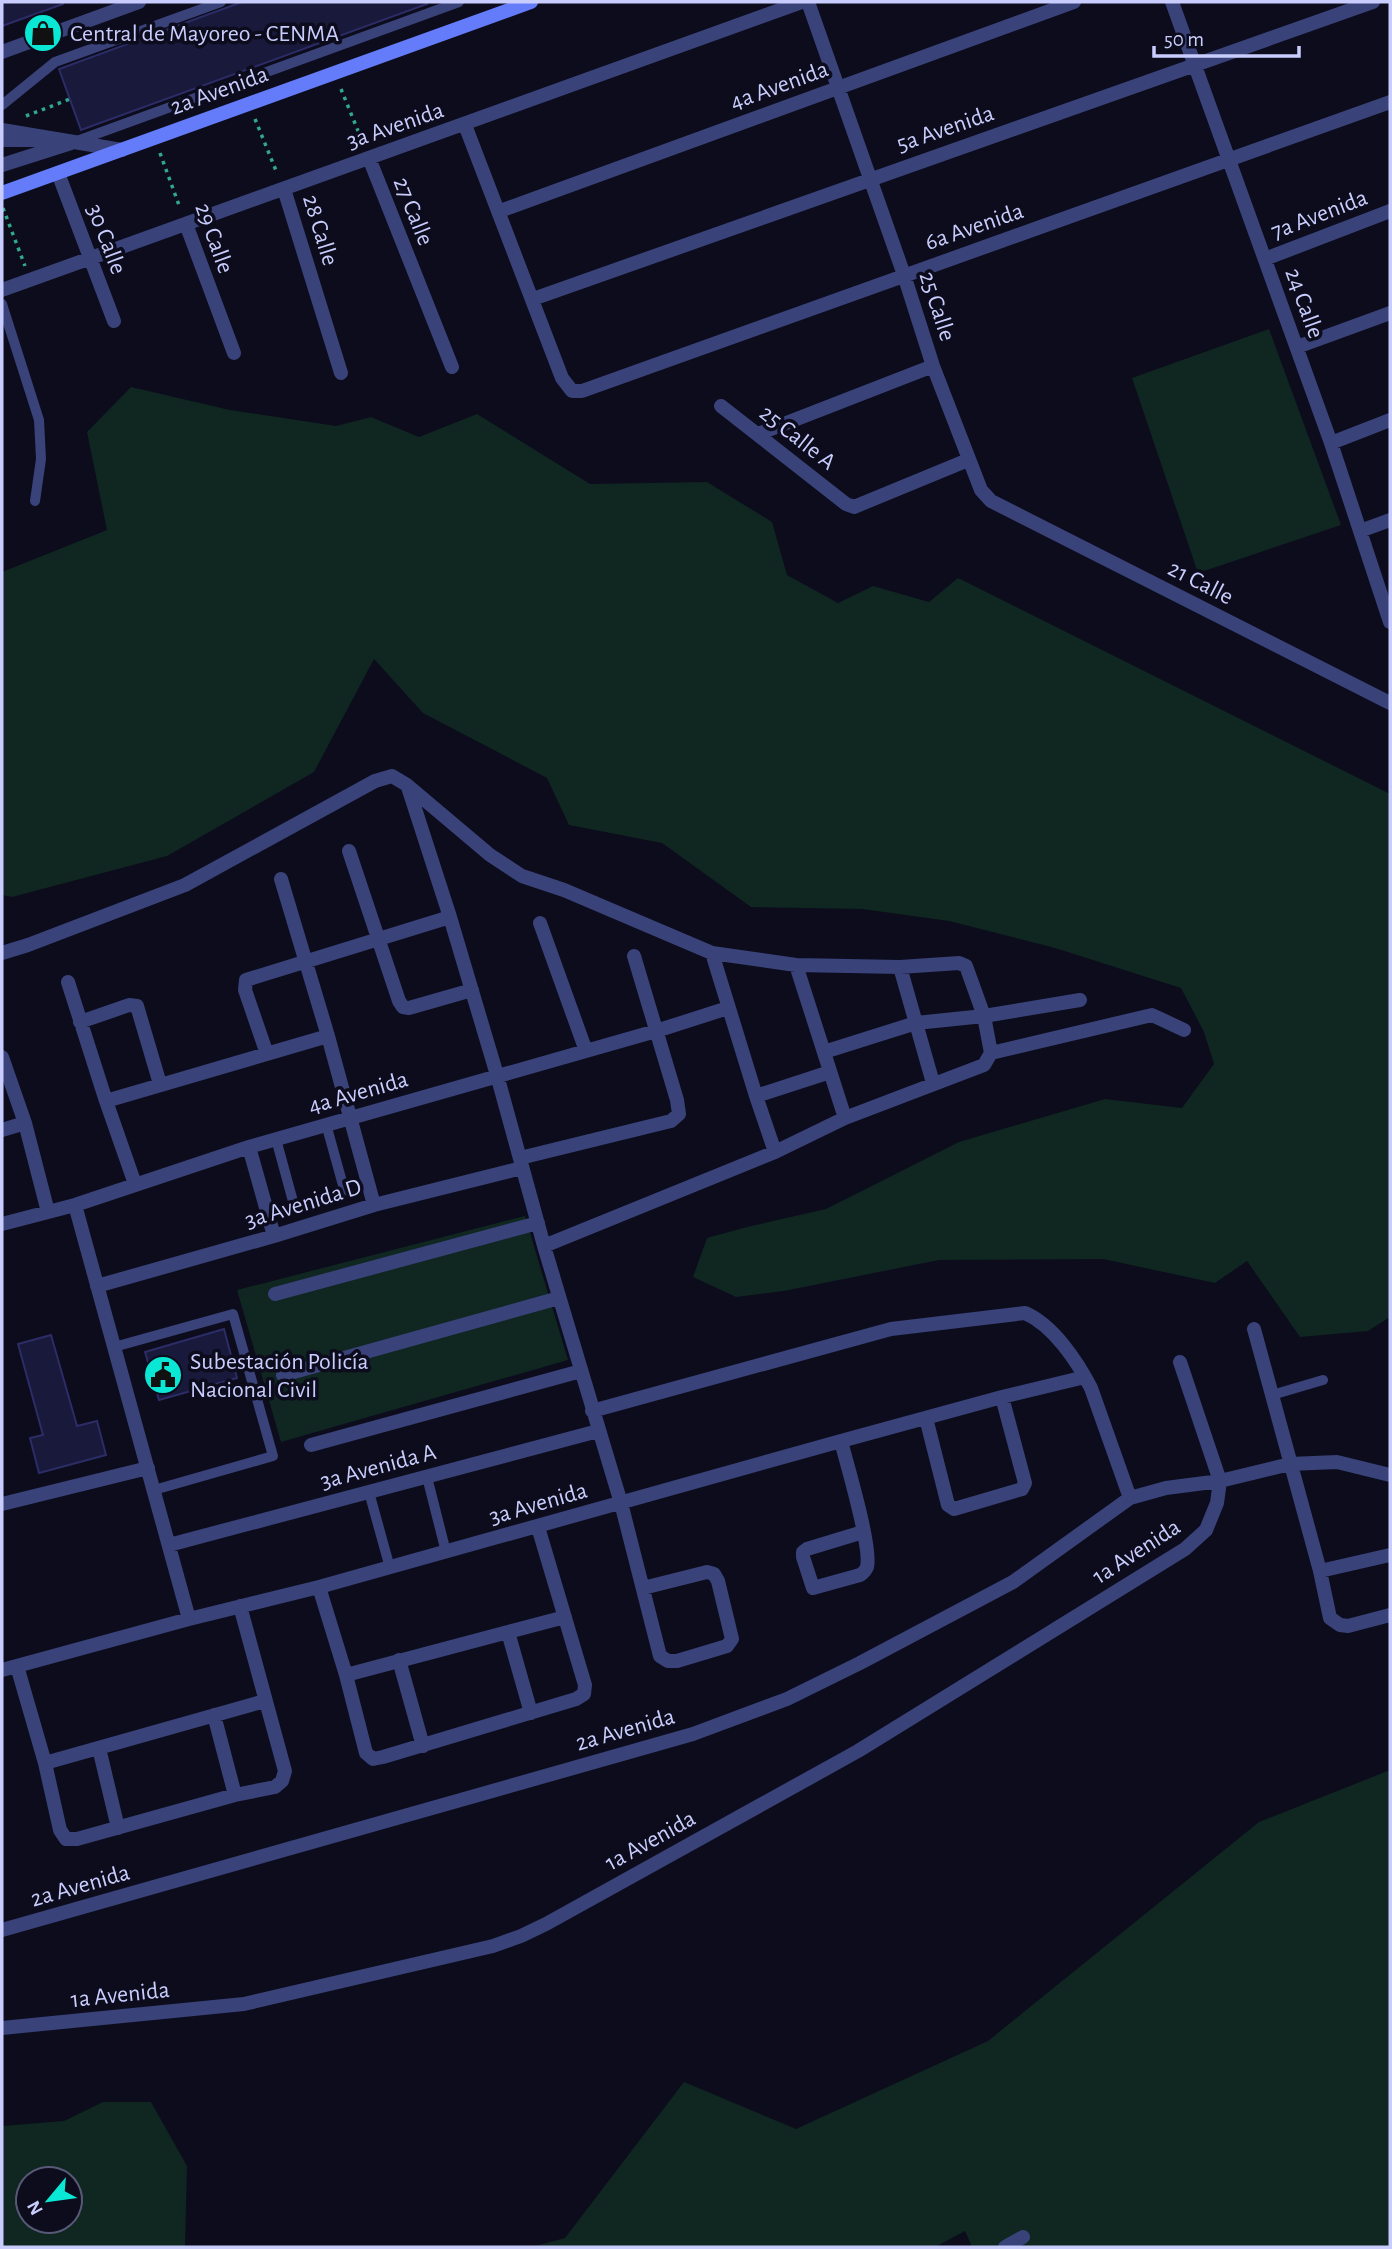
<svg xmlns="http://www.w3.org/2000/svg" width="1392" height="2249" font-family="'Alegreya Sans',sans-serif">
<rect width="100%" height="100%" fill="#0c0c1c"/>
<path fill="#0f2621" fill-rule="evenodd" d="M1269 329 1341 525 1198 573 1132 378Z
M131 387 230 410 336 426 371 417 419 437 477 414 590 484 707 482 772 522 787 575 838 603 873 586 929 602 958 578 1390 794V1317L1368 1331 1300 1337 1247 1261 1215 1283 1103 1259 939 1260 784 1291 736 1297 693 1277 707 1238 747 1227 826 1209 959 1142 1105 1099 1182 1108 1214 1064 1204 1032 1181 988 1055 948 949 921 862 909 751 907 662 843 569 825 547 778 423 713 374 659 314 772 167 856 12 897 2 895V572L107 530 87 432Z
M525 1216 568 1360 281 1442 237 1290Z
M1390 1770V2247H972L965 2231 935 2247H532L565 2238 684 2082 796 2129 988 2041 1259 1822Z
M103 2102H151L187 2166 185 2247H2V2126L64 2121ZM70 2179V2221H28V2179Z"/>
<path fill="#19193c" stroke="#2c2c67" stroke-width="2" d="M2 2H63V4L2 26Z
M242 2H426L427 4 81 130 59 69Z
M224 1329 237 1378 159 1400 145 1352Z
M51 1335 77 1426 97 1421 106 1455 39 1473 30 1438 43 1435 18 1344Z"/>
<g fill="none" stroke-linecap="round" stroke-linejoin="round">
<path stroke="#31a88b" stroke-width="3.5" stroke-dasharray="3.5 5" stroke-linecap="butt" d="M341 89 363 143
M26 116 70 99
M255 119 277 173
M160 153 180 208
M3 208 25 266"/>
<path stroke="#394279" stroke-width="10" d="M2 105 55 62 221 2
M77 141 459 2
M2 142H43
M2 304 39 420 41 459 35 501
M276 1139 294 1205 298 1206 337 1197 342 1194 344 1189 326 1124
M114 1347 233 1314 273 1456 154 1490
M1272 1395 1323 1380
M427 1477 446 1552
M369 1492 390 1568"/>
<path stroke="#394279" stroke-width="14" d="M808 2 904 275 933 366 981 490 991 501 1390 703
M1172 2 1331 443 1390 622
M2 52 139 2
M465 125 562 378 572 391H582L1390 102
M2 130 122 150
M369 158 452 367
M2 165 71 143
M58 173 114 321
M284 189 341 373
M500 211 1074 2
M186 224 234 353
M1265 259 1390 211
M2 290 802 2
M533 299 1373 2
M1297 347 1390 313
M721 406 846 504 854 507 968 460
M758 434 933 366
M1331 443 1390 420
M1360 531 1390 520
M408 787 450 917 497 1075 544 1246 621 1503 660 1656 668 1661H677L727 1646 732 1639 718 1581 714 1574 707 1572 643 1588
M349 851 399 1001 403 1007 409 1008 472 990
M281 879 328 1036 374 1205
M540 923 586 1051
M2 953 28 945 185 885 375 781 392 776 407 785 490 855 522 876 564 890 712 953 796 965 900 967 959 963 966 966 984 1016 991 1053
M712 953 756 1096 775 1152
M796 965 845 1118
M900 967 933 1083
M68 982 106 1101 135 1184
M80 1022 129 1005 137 1006 160 1084
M824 1052 916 1023 984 1016 1080 1000
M267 1054 245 990 246 980 450 917
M2 1057 25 1123 48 1212
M756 1096 830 1072
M106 1101 328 1036
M2 1130 25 1123
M249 1147 274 1236
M520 1158 671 1121 679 1114 677 1100 634 956
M75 1205 189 1619
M2 1224 75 1205 249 1147 656 1031 728 1008
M544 1246 775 1152 845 1118 984 1065 991 1053 1152 1015 1184 1030
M97 1286 274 1236 374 1205 522 1168
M275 1294 538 1223
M1254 1329 1320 1571 1330 1618 1340 1625 1348 1626 1390 1615
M283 1375 559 1298
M592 1411 891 1329 1025 1313C1053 1325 1077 1361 1091 1388L1130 1498
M926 1418 948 1505 954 1509 961 1507 1022 1489 1025 1483 1002 1397
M841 1441C847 1465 872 1547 867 1567 865 1572 864 1572 860 1575L813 1588 803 1557V1552L807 1549 863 1532
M311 1445 581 1371
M2 1504 148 1468
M169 1545 598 1431
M1320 1571 1390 1555
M319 1587 346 1675 366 1753 373 1759 383 1757 576 1699 584 1694 585 1685 538 1527
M508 1632 531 1713
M399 1660 423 1746
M17 1666 45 1763 60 1830 66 1839H77L235 1795 275 1787 282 1781 285 1771 240 1606
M2 1670 189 1619 319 1587 841 1441 1002 1397 1085 1377
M346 1675 565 1617
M214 1715 235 1795
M99 1748 118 1828
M45 1763 265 1701
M2 1930 693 1734 787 1699 860 1663 1013 1582 1130 1498 1166 1488 1220 1481 1290 1464 1337 1462 1390 1475
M2 2028 244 2004 493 1946 521 1936 546 1924 858 1751 1185 1549 1206 1530 1217 1503 1220 1481 1180 1362
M1005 2247 1023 2237"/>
<path stroke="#647cf9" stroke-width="14" d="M2 193 531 2"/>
</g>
<defs>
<symbol id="shop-disc" viewBox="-11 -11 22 22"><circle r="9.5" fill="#0ae8d5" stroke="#0c0c1c"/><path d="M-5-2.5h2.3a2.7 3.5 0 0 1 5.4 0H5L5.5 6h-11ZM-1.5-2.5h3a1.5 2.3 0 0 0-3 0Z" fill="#111"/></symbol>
<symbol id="civic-disc" viewBox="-11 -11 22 22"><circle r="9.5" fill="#0ae8d5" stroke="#0c0c1c"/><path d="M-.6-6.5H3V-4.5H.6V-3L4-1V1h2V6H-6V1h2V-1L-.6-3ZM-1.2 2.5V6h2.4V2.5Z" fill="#111"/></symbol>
</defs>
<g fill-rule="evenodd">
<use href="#shop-disc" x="21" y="11" width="44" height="44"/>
<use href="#civic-disc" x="141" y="1353" width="44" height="44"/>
</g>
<g text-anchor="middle" stroke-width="7" stroke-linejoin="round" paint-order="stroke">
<g font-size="24" fill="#c9cdfd" stroke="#0c0c1c" text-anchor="start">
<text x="70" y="41">Central de Mayoreo - CENMA</text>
<text x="190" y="1369">Subestación Policía<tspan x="190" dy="28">Nacional Civil</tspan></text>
</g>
<g font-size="24" fill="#c9cdfd" stroke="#0c0c1c">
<text transform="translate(779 85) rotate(-20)" y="8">4a Avenida</text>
<text transform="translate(219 90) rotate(-20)" y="8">2a Avenida</text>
<text transform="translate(395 125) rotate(-19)" y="8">3a Avenida</text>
<text transform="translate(945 128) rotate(-19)" y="8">5a Avenida</text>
<text transform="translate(414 211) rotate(68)" y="8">27 Calle</text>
<text transform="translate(1319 214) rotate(-21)" y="8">7a Avenida</text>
<text transform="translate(974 226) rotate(-19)" y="8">6a Avenida</text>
<text transform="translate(321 230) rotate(73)" y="8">28 Calle</text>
<text transform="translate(215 238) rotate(70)" y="8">29 Calle</text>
<text transform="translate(107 239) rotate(69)" y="8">30 Calle</text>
<text transform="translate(1305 303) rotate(70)" y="8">24 Calle</text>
<text transform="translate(938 306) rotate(72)" y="8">25 Calle</text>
<text transform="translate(798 437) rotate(38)" y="8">25 Calle A</text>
<text transform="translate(1201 582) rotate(27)" y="8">21 Calle</text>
<text transform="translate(358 1092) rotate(-16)" y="8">4a Avenida</text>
<text transform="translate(303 1203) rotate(-17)" y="8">3a Avenida D</text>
<text transform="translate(378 1466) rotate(-15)" y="8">3a Avenida A</text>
<text transform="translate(538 1503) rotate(-16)" y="8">3a Avenida</text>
<text transform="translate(1136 1551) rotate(-33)" y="8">1a Avenida</text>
<text transform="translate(625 1729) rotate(-16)" y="8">2a Avenida</text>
<text transform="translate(650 1840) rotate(-29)" y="8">1a Avenida</text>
<text transform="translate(80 1885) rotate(-16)" y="8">2a Avenida</text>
<text transform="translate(120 1994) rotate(-6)" y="8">1a Avenida</text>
</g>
</g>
<rect width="1392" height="2249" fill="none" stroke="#c9cdfd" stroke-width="7"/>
<g transform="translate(49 2200) rotate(241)"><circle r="33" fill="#0c0c1c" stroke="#585976" stroke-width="2"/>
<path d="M0-5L12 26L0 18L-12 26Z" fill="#0ae8d5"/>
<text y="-10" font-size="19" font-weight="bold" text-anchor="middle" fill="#c9cdfd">N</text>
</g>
<path d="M1154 46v10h145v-10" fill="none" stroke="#c9cdfd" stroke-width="3.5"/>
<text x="1164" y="46" font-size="21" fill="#c9cdfd" stroke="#0c0c1c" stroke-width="5" paint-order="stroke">50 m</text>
</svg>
